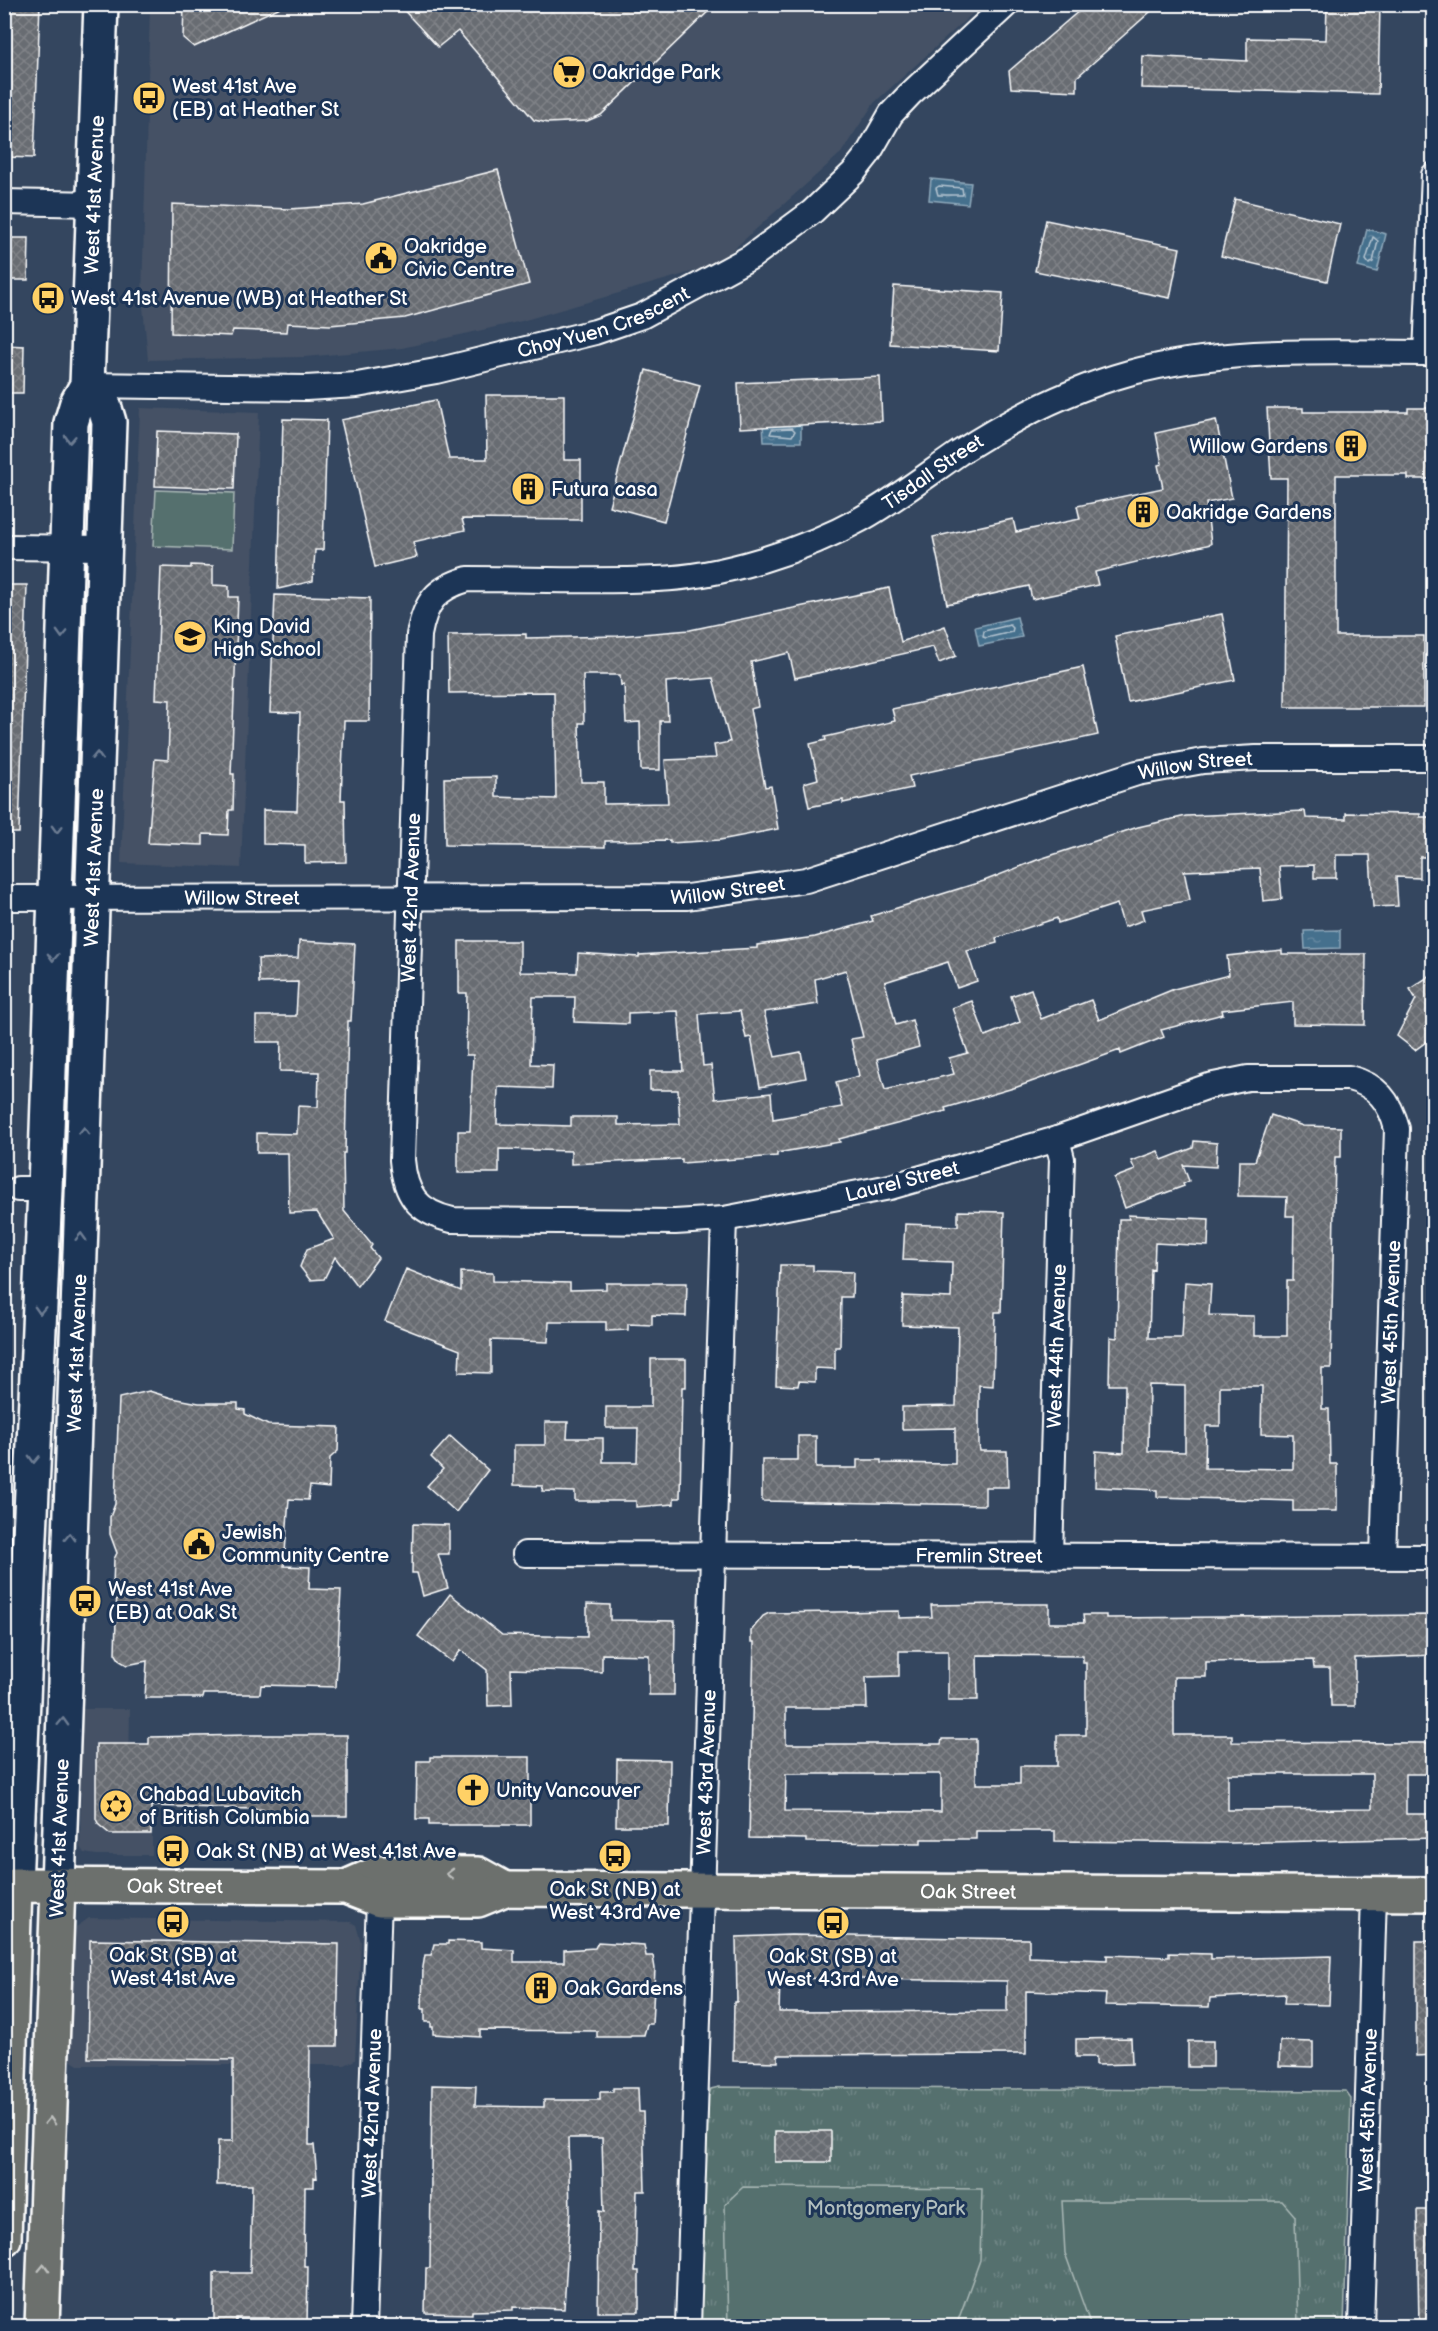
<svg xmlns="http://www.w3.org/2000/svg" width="1438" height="2331" font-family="'Balsamiq Sans',sans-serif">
<defs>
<pattern id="park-tufts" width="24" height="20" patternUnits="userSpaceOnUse" patternTransform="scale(1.5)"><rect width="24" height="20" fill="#55706e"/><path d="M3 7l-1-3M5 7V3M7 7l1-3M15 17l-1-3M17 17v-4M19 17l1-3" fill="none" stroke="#6e8584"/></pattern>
<pattern id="water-ripples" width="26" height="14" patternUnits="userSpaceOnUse" patternTransform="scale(1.5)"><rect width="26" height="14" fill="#456f8d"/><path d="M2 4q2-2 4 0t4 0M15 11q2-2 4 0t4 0" fill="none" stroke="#61859e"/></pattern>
<pattern id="building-cross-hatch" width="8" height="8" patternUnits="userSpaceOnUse" patternTransform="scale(1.5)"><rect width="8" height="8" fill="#686c72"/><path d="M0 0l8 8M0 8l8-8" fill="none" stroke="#7f8287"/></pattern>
</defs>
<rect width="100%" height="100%" fill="#34465f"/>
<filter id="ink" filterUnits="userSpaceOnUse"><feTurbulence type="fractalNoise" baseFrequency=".0167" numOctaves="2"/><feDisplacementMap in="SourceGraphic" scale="12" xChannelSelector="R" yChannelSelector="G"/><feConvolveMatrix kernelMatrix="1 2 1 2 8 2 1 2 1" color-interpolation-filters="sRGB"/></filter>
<g filter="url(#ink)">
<path fill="#445165" d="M150 5H982L874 103 841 153 716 265 522 321 402 348 305 357 148 360 142 296Z
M140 408 259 412 241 868 121 863Z
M82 1709H130L129 1772 152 1773V1855H96L84 1853 80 1847Z
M89 1918 351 1922 356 1925 361 1942 355 2060 345 2065H78L70 2060 74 1939 76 1927Z"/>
<path fill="url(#park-tufts)" stroke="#aab8b6" stroke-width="1.5" d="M719 2087 1346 2091 1351 2098 1344 2326H700L708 2097 711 2089Z"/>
<path fill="#55706e" stroke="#aab8b6" stroke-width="1.5" d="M156 490 234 493 232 549 153 546Z
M743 2187 982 2189 980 2260 956 2326H728L725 2204Z
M1062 2201H1282L1295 2216 1298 2326H1091L1065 2253Z"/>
<path fill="url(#water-ripples)" stroke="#8fa9bb" stroke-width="1.5" d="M931 179 971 183 968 204 929 200Z
M1367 229 1386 234 1377 272 1358 267Z
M801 422V442H764L763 423Z
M1017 617 1022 637 979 646 975 627Z
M1340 930V948L1305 949 1304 931Z"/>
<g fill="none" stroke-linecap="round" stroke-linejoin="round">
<path stroke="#b5c5d1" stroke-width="1.5" d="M939 186 962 188 963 195H938L936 188Z
M1373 237 1378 241 1373 262 1369 264 1366 260Z
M792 428 795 431 792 436 770 434 772 429Z
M1010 625 1013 628 1012 632 986 638 983 637 984 631Z"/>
</g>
<path fill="url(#building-cross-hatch)" stroke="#fff" stroke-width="1.5" fill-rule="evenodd" d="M4 4H40L34 158 4 157Z
M184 4H287L194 47 183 38Z
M398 4H716L601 115 587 121 548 123 534 120 458 31 438 47Z
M1087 4H1159L1077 77V91L1011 88 1009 71Z
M1327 4H1380L1378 94 1141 88 1143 56 1247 61V38L1326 40Z
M498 170 529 284 405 318 330 325 288 323 287 332 233 330 231 336 171 333 172 204 289 209 363 204Z
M1235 199 1340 224 1327 281 1221 256Z
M1046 220 1180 248 1170 298 1035 271Z
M4 238H29L28 280H4Z
M894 286 1003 293 999 351 890 344Z
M4 345 24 346 23 393H4Z
M646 370 700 385 664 521 609 506Z
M880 377 882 421 740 428 738 383Z
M486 395H564V460H581V520L462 519 465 530 413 542 417 557 375 567 341 420 436 400 449 459H487Z
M1267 408H1303V412H1408V408H1433V479H1408V475H1336V636H1424V707H1285L1287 478H1271Z
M283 419 327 420 323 550H315L313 581 278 589Z
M1216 420 1232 498 1206 503 1211 544 1095 572 1098 585 1032 599 1029 586 947 604 933 537 1013 519 1016 532 1080 519 1077 506 1163 488 1158 465 1162 464 1156 433Z
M157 431 236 434 234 489 155 486Z
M191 565 213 566V585L229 586V597H238L231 774H234L233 810H229L228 835 203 834V845L148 843 155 759 168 760 170 700 156 699 161 567 191 568Z
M4 585H27L19 833H4Z
M889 588 901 642 945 626 956 656 939 663 933 647 795 678 789 653 751 662 758 707 750 709 765 787 771 786 778 829 720 840 670 843V840L605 841V847L445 845 444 778 496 777V797L556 799 554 692 449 693 448 635 526 634V638L618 636 690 630ZM583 675H620L621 685 624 684 626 723 640 722 641 770H660V721H668L666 682 713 678 730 742 714 745 716 758 665 760 668 803 604 804V782H581L579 723H584Z
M275 595 370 598 369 721H344L341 800H345L346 862 305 863V845L263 844V810L297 811 300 713 270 712Z
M1222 614 1235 680 1128 702 1115 636Z
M1083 667 1098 735 909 776 912 788 843 803V800L809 807 804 783 818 779 810 744 826 740 825 737 895 721 892 709Z
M1305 811 1306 818 1346 819V813L1420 814V817H1434V857H1420V878L1396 877 1398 906 1373 907 1370 855H1336V878H1314V865L1279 866 1282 899 1263 901 1260 868 1184 871 1190 900 1141 910 1144 920 1124 927 1117 904 1058 923 1057 918 996 938 997 943 967 951 977 981 957 988 948 962 885 982 896 1025 912 1020 919 1047 877 1059 885 1090 954 1074 949 1058 968 1053 952 1008 972 1001 985 1036 1020 1022 1011 996 1031 989 1041 1019 1091 1000 1099 1020 1174 989 1229 975 1227 956 1282 950V954H1366L1365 1025 1293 1024V1002L1222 1010 1223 1014 1161 1030 1164 1037 1121 1054 1120 1050 1017 1087 945 1108 946 1111 839 1139 840 1142 777 1153V1156L682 1163V1159L571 1164V1151L499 1149V1173H458V1131H470L473 1055H466L467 993H459V941H520V972L577 973 578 953 639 957V955L757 948V945L815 937 873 921 871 916 984 881 1037 860 1138 827 1186 816ZM846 970 863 1037 851 1039 859 1076 836 1082 842 1107 773 1119 771 1093 715 1099 711 1065 703 1066 699 1014 740 1011 746 1038 751 1037 760 1087 806 1078 801 1052 775 1057 764 1012 818 1004 815 979ZM533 997H575L574 1022 628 1024V1013L678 1011 683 1071H650V1090H678L680 1124 618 1125V1117H571V1126L497 1124 498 1087 552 1089 553 1065 531 1064Z
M299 941 355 944 351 1021H348L345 1153H343L344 1211 372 1245 370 1248 378 1258 357 1286 335 1257 324 1279 310 1280 300 1267 307 1249 334 1239 317 1212 289 1213 288 1153H257V1133L297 1134 298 1106 318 1107 319 1072 280 1071 281 1042H256V1016H296L298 982 259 983 258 959 298 958Z
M1434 973V1036L1415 1050 1397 1036 1416 999 1410 989Z
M1271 1115 1303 1126 1341 1127V1157H1335L1331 1368H1322V1409H1329L1330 1464H1337V1511H1293V1501L1157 1497V1490L1095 1487 1096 1451 1124 1453 1125 1385H1109L1110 1337 1117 1338 1119 1219H1129L1128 1215 1209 1219 1208 1246 1155 1243 1154 1270 1151 1269 1149 1338H1182L1185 1282 1211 1284 1209 1315 1254 1316V1336H1287V1281H1293L1294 1216H1286L1287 1197 1238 1196 1239 1161H1255ZM1149 1385 1185 1386V1452L1148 1451ZM1220 1386H1262L1261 1434 1293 1435V1469L1205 1468 1206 1426H1220Z
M1194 1141 1217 1143 1216 1167 1183 1165 1189 1181 1183 1184 1184 1186 1125 1208 1114 1178 1135 1170 1131 1161 1158 1151 1162 1160 1193 1148Z
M958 1211 1004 1212 1001 1312H995L993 1386 979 1385V1444L980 1451H1007L1008 1487H985V1505L762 1501V1460H798V1436H816V1468H857V1460H881V1463L955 1464V1428L902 1429V1407L956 1406 958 1327 902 1325 903 1296 951 1298 952 1262 903 1260 905 1224 958 1226Z
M780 1265H813V1271L853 1272 852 1297H841L840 1347H835V1369L815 1368V1382L799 1381 798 1386 776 1385Z
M406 1269 461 1291V1272L493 1273V1281L570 1283V1290L606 1289V1283H687L686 1316 652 1315V1325L628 1324V1330L606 1331V1322H549L548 1342 491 1340V1373L459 1372 460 1350 385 1321Z
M651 1359H686V1387H682L680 1498H674V1504L636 1507V1501H575V1492L542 1491 543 1486 514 1485V1445H545V1422H568L567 1438H603V1462H637L638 1428H606V1407H651Z
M149 1391 172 1398 199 1403H238V1409L245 1410V1414L268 1425 339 1427 338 1451 330 1458 329 1488 310 1486 308 1500 289 1499 284 1566 310 1567 309 1589 341 1590 336 1687 261 1685 260 1694H204L203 1698H145L147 1661 127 1665 120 1661 115 1653 117 1585H113L114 1559 117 1553 110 1534V1517L115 1504 119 1398Z
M450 1436 488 1470 456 1512 427 1486 443 1469 431 1457Z
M413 1524 449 1525V1554H438L448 1588 423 1596 417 1573H412Z
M450 1594 502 1635 587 1637V1604L610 1605V1620L675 1621 674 1695H649V1655L602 1654V1672L511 1669 512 1705 488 1706 487 1670 461 1650 452 1662 418 1636Z
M1002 1604H1049V1623H1084L1083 1615H1106V1618L1434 1615V1655L1355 1658V1706H1331L1330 1668H1314L1313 1660 1206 1662V1677H1174V1735H1232V1742L1434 1743V1774H1406V1814H1434V1838L1231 1843 1055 1841V1831H976V1839H921V1843L806 1842V1839L749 1838 754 1642H751V1631L763 1616 769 1613 899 1611V1618L932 1617 931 1605ZM899 1651H948V1700H978L977 1655 1083 1656V1663H1086V1735H1057V1766H1020V1784H976V1739H942L941 1744H786V1708H867L866 1677 899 1676ZM786 1774H941V1812L785 1811ZM1228 1774H1372V1809L1228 1810Z
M247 1735H347V1816H275L268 1814V1810L253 1809 151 1806V1834H110L99 1825 96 1819V1744H149V1737Z
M430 1757H530V1825H429V1819H416L417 1761H430Z
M617 1759 670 1760 669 1826H616Z
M791 1935 1029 1939V1957L1107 1960V1955L1169 1957V1953L1211 1954V1959L1331 1956 1329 2005 1284 2004 1285 1994 1210 1998 1209 2007 1105 2005 1106 1994 1026 1991V2054L778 2055V2062L733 2061 734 2002H737L736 1937ZM780 1978 1007 1981V2011L779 2012Z
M90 1940 339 1944 337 2046H310L309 2145H314L317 2178 314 2177V2187H305L304 2266H308L307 2326H269V2318H236V2326H214V2273H250L252 2185H217L218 2141H233V2060L88 2058Z
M448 1941 481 1942V1948L514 1950V1962H564V1950L595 1948 598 1942 644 1945 646 1956H653L655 1969 652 2024H647L644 2035H631L630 2037H597V2031L480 2030V2037L433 2034V2027H431V2022H425V2009H422L423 1967 425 1955H431L434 1944H448Z
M1416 1941H1434V2055L1416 2056Z
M1131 2038 1132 2064 1096 2065V2057H1076V2039Z
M1188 2041H1213V2067H1188Z
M1280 2041 1313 2042V2067L1279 2066Z
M432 2085 476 2086 475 2106 544 2107V2100H600V2092H613V2088H638L639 2112H643L645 2191H637L635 2271H639V2312H598L599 2211 604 2212 602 2138H568L570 2210 564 2309 513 2307V2310L472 2311V2314L425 2313 426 2268H430Z
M775 2131H831V2162H775Z
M1417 2210H1434V2326H1419Z"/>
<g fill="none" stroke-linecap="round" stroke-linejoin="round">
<defs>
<g id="street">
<path d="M4 202 94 204"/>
<path d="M1426 353 1434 175"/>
<path id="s1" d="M87 385 306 388 357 385 436 371 595 332 642 316 751 257 812 212 853 173 868 154 891 114 910 94 1007 4"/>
<path d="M4 547 104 548"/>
<path id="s2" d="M4 898 687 897 806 880 1137 773 1203 761 1256 758H1434"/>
<path d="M18 1189H45"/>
<path id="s3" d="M525 1554 1434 1557"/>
<path id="s4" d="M1050 1554 1062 1159 1057 1139"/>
<path id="s5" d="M1383 1556 1397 1129C1390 1101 1377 1085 1349 1078H1248L1209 1086 1057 1139 890 1187 724 1219 675 1222 452 1220C417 1212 405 1194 402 1160L419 635C425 602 436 588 468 579 531 579 594 582 657 579 722 577 805 550 861 519 895 500 927 475 959 453 1011 419 1068 390 1129 373 1230 346 1330 353 1434 353"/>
<path d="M4 1594H29"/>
<path id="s6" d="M364 2326 379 1900"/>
<path id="s7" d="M688 2326 724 1219"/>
<path id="s8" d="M1361 2326 1374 1894"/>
</g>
<g id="secondary">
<path id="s9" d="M4 1885H15L45 1189 71 423 77 403 87 385 101 4"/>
<path id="s10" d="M58 1885 109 422 103 402 87 385"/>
</g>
<g id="primary">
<path d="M346 1887 378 1873 478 1874 505 1889"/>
<path id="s11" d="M4 2239 15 1885 346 1887 379 1900H478L505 1889 1434 1894"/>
<path d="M42 2326 58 1885"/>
</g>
</defs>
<use href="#street" stroke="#fff" stroke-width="28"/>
<use href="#secondary" stroke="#fff" stroke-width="38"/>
<use href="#primary" stroke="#fff" stroke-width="38"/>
<use href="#street" stroke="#1d3557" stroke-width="24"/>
<use href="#secondary" stroke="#1d3557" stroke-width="33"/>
<use href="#primary" stroke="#6c706d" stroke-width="33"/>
</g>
<defs><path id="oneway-chevron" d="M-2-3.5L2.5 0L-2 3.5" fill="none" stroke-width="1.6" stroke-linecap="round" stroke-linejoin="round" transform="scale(1.5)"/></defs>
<g stroke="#6c7c92">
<use href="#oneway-chevron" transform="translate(70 439) rotate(93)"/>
<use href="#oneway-chevron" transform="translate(62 634) rotate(92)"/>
<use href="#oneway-chevron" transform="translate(97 756) rotate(-88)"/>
<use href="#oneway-chevron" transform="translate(57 829) rotate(92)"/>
<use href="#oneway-chevron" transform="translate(53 957) rotate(92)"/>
<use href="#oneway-chevron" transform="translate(84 1131) rotate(-88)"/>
<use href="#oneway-chevron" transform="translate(81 1237) rotate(-88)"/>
<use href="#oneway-chevron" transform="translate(40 1310) rotate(92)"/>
<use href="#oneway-chevron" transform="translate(34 1459) rotate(92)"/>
<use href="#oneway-chevron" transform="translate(70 1537) rotate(-88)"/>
<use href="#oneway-chevron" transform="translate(63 1722) rotate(-88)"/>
</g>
<g stroke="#bdbfbd">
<use href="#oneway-chevron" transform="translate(450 1874) rotate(-179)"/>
<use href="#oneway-chevron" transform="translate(50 2121) rotate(-88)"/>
<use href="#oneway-chevron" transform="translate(44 2268) rotate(-88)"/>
</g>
</g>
<defs>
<symbol id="supermarket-disc" viewBox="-11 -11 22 22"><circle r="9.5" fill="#ffd166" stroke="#1d3557"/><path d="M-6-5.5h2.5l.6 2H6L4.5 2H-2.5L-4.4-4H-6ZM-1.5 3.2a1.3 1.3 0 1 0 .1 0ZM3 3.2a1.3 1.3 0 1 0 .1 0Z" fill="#111"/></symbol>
<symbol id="bus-disc" viewBox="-11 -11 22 22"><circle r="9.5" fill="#ffd166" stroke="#1d3557"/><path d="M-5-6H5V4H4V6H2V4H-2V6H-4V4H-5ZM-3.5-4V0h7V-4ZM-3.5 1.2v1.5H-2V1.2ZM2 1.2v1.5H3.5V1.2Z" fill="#111"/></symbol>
<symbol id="civic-disc" viewBox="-11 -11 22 22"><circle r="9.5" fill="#ffd166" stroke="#1d3557"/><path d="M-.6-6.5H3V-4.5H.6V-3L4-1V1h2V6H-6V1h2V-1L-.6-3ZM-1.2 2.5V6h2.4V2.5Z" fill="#111"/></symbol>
<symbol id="building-disc" viewBox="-11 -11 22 22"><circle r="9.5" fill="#ffd166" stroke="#1d3557"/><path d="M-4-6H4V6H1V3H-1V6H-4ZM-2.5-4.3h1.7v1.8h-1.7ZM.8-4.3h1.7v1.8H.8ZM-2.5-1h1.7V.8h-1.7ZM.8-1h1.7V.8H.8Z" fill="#111"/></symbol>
<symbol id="school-disc" viewBox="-11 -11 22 22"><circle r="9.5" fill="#ffd166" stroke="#1d3557"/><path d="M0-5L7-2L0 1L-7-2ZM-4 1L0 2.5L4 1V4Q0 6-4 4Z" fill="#111"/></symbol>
<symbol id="church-disc" viewBox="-11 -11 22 22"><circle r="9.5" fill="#ffd166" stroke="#1d3557"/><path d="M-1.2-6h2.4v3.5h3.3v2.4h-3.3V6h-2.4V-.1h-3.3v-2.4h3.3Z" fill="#111"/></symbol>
<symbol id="synagogue-disc" viewBox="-11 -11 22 22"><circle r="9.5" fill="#ffd166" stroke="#1d3557"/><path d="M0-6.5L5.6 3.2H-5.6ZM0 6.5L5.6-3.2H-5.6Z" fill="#111"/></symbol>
</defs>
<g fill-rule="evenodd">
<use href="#supermarket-disc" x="550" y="53" width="38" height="38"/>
<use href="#bus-disc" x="130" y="79" width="38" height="38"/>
<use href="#civic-disc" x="362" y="239" width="38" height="38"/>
<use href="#bus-disc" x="29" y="279" width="38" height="38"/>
<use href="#building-disc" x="1332" y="427" width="38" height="38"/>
<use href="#building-disc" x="509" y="470" width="38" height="38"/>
<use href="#building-disc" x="1124" y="493" width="38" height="38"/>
<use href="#school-disc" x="171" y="618" width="38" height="38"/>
<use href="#civic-disc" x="180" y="1525" width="38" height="38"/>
<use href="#bus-disc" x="66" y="1582" width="38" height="38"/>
<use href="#church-disc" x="454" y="1771" width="38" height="38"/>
<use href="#synagogue-disc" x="97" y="1787" width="38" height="38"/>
<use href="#bus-disc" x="154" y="1832" width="38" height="38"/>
<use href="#bus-disc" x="596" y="1837" width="38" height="38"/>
<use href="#bus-disc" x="154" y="1903" width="38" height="38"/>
<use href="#bus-disc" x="814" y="1904" width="38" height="38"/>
<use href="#building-disc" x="522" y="1969" width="38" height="38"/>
</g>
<g text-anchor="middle" stroke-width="6" stroke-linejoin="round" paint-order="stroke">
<g font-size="20" fill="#fff" stroke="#1d3557" text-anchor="start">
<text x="592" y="79">Oakridge Park</text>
<text x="172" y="93">West 41st Ave<tspan x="172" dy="23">(EB) at Heather St</tspan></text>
<text x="404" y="253">Oakridge<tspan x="404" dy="23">Civic Centre</tspan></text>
<text x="71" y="305">West 41st Avenue (WB) at Heather St</text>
<text x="1328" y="453" text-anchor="end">Willow Gardens</text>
<text x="551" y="496">Futura casa</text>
<text x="1166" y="519">Oakridge Gardens</text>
<text x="213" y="633">King David<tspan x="213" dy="23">High School</tspan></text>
<text x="222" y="1539">Jewish<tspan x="222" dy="23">Community Centre</tspan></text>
<text x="108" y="1596">West 41st Ave<tspan x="108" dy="23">(EB) at Oak St</tspan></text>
<text x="496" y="1797">Unity Vancouver</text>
<text x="139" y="1801">Chabad Lubavitch<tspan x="139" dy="23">of British Columbia</tspan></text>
<text x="196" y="1858">Oak St (NB) at West 41st Ave</text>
<text x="615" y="1896" text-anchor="middle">Oak St (NB) at<tspan x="615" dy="23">West 43rd Ave</tspan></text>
<text x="173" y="1962" text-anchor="middle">Oak St (SB) at<tspan x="173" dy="23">West 41st Ave</tspan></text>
<text x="833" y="1963" text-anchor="middle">Oak St (SB) at<tspan x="833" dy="23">West 43rd Ave</tspan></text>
<text x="564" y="1995">Oak Gardens</text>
</g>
<g font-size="20" fill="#fff" stroke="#1d3557">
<text dy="7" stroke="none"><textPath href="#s9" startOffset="1706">West 41st Avenue</textPath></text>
<text dy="7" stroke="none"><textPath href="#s1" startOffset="525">Choy Yuen Crescent</textPath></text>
<text dy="7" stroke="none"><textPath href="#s5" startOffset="2598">Tisdall Street</textPath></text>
<text dy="7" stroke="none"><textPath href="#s2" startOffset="1210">Willow Street</textPath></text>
<text dy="7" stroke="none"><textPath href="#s10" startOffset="1018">West 41st Avenue</textPath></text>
<text dy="7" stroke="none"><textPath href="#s2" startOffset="724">Willow Street</textPath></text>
<text dy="7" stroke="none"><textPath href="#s2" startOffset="238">Willow Street</textPath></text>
<text dy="7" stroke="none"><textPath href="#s5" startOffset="1766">West 42nd Avenue</textPath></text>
<text transform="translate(902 1181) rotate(-14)" y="7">Laurel Street</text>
<text dy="7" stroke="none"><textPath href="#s5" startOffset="234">West 45th Avenue</textPath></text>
<text dy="7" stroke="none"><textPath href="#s4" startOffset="208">West 44th Avenue</textPath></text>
<text dy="7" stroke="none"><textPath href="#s10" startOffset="532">West 41st Avenue</textPath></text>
<text dy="7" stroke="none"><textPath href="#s3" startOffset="454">Fremlin Street</textPath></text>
<text dy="7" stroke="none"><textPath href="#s7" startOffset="554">West 43rd Avenue</textPath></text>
<text transform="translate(59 1838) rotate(-88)" y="7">West 41st Avenue</text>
<text dy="7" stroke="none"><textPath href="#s11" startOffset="514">Oak Street</textPath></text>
<text dy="7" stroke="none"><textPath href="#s11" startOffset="1312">Oak Street</textPath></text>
<text dy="7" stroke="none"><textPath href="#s8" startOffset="216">West 45th Avenue</textPath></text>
<text dy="7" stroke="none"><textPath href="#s6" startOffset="213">West 42nd Avenue</textPath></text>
</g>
<g font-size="20" fill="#b2bfbe" stroke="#1d3557">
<text x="886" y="2215">Montgomery Park</text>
</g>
</g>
<rect width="1438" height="2331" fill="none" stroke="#1d3557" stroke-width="24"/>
<rect x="12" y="12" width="1414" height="2307" fill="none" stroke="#fff" stroke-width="2" filter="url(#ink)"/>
</svg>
